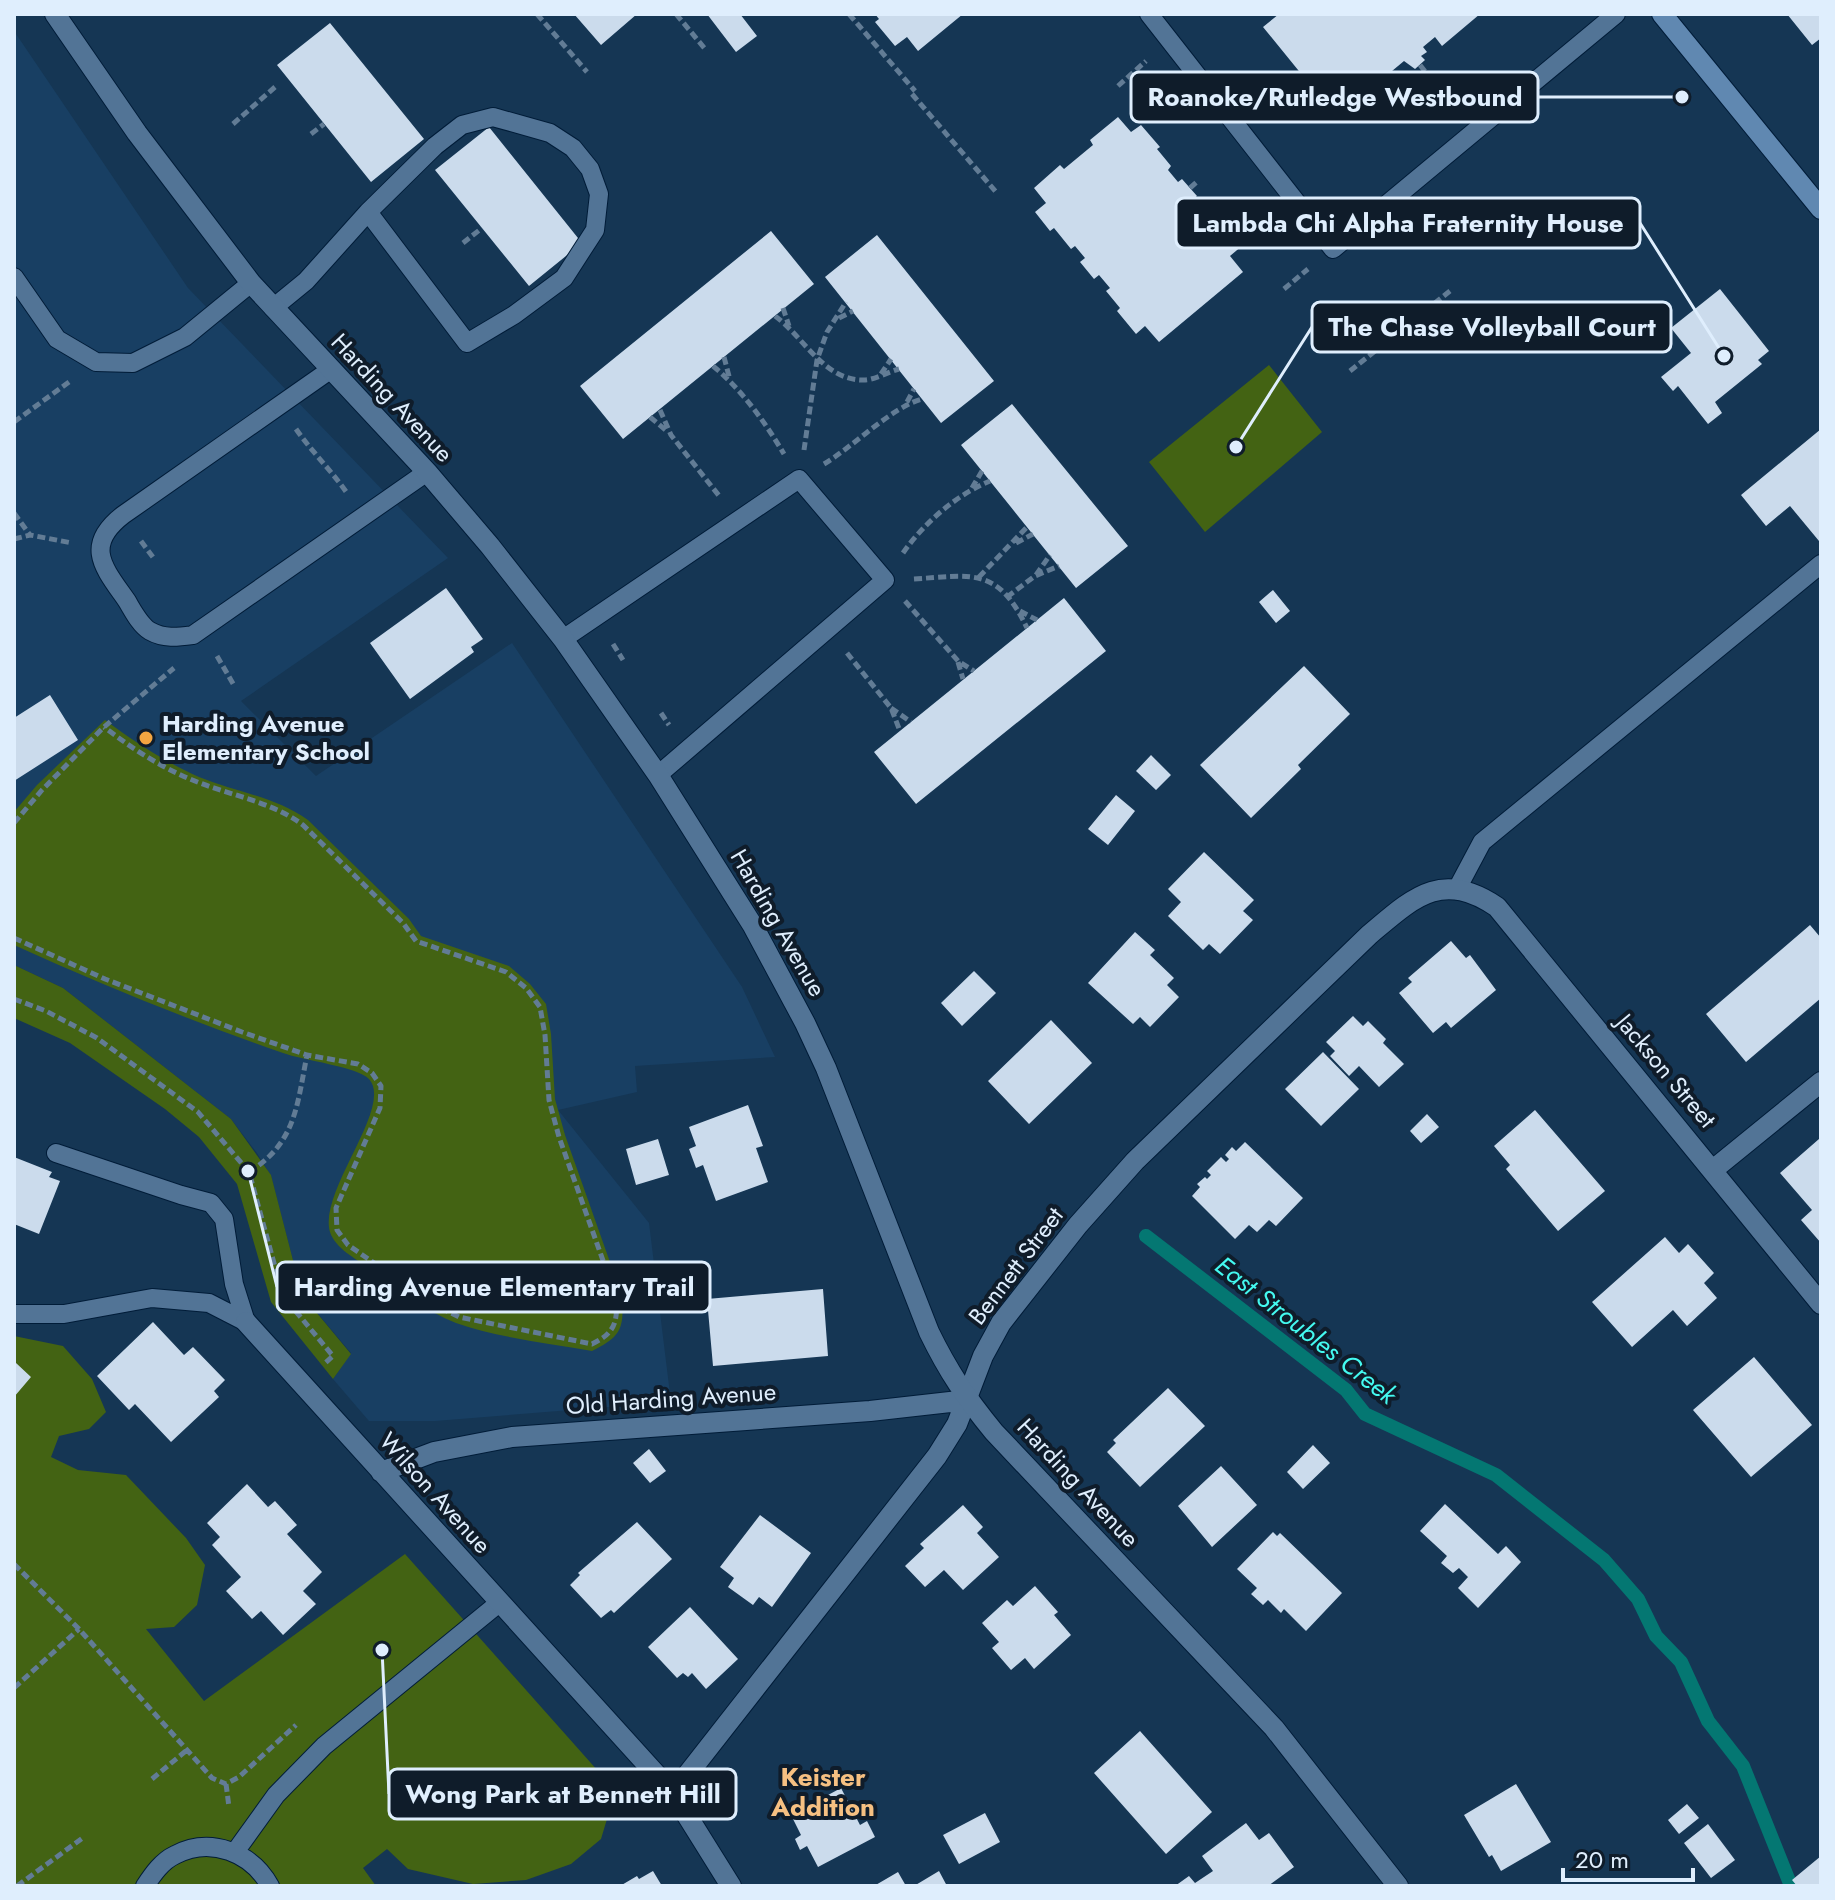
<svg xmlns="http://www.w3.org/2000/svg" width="1835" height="1900" font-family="Jost,sans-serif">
<rect width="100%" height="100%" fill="#153654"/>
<path fill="#183f63" d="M14 31 188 288 448 558 241 701 316 776 512 643 742 987 775 1057 635 1066 637 1092 558 1110 649 1223 671 1402 435 1421H369L333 1379 351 1353 302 1295 271 1176 257 1153 231 1119 63 988 14 965Z"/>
<path fill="#436313" d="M1269 365 1322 432 1205 532 1149 462Z
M105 720C135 742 165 762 199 777 236 792 276 797 308 820L409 919 421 936 509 966 530 984 546 1004 551 1034 555 1099 565 1135 622 1296C624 1328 622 1336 592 1351 548 1343 499 1338 456 1323 425 1311 397 1288 369 1268 356 1259 335 1248 330 1232 318 1191 394 1107 369 1079 358 1067 302 1060 283 1053 191 1021 102 985 14 945V812L37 785Z
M14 965 63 988 231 1119 271 1175 302 1295 351 1354 333 1379 271 1302 237 1184 199 1137 165 1109 70 1043 14 1018Z
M14 1336 63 1346 92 1379 106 1412 89 1429 59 1436 51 1457 78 1470 126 1475 186 1538 205 1565 197 1605 174 1627 146 1629 204 1701 405 1554 606 1780 594 1785 610 1809 601 1839 571 1864 526 1880 473 1884 408 1869 387 1849 363 1868 376 1886H14Z"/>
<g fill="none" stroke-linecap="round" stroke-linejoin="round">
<path stroke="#047772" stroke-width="14" d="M1146 1236 1346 1390 1365 1414 1496 1475 1604 1560 1638 1599 1656 1636 1681 1662 1708 1721 1743 1766 1791 1886"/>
</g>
<path fill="#cbdbec" d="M574 14H637L601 45Z
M707 14H740L757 36 736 52Z
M875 14H963L918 51 907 37 895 46 875 22 879 19Z
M1279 14H1480L1442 46 1435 37 1423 47 1427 52 1421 56 1425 60 1415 69 1404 61 1392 71 1399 80 1359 112 1349 100 1333 113 1263 27Z
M1787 14H1821V38L1812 45Z
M330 23 424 139 371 182 277 65Z
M1118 117 1131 132 1141 125 1160 147 1157 149 1171 166 1168 170 1178 182 1182 179 1197 196 1192 200 1201 212 1205 209 1218 226 1223 222 1243 245 1230 256 1243 272 1159 342 1145 326 1136 334 1117 311 1120 308 1106 291 1110 288 1099 275 1094 279 1080 262 1085 258 1075 246 1071 249 1054 228 1050 231 1035 212 1046 203 1034 188 1060 165 1064 169 1093 145 1090 140Z
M489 127 582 243 529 286 435 170Z
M771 231 814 284 623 439 580 386Z
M877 235 994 381 941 423 825 277Z
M1720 289 1769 351 1758 360 1762 364 1715 402 1722 413 1708 424 1678 386 1673 391 1661 377 1691 353 1671 328Z
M1012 404 1128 546 1076 588 961 445Z
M1821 429V539L1819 541 1790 506 1766 526 1741 495Z
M446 588 483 639 471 647 474 652 410 699 370 643Z
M1273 590 1290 611 1276 623 1259 602Z
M1064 598 1106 651 916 804 874 752Z
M1304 666 1350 714 1298 765 1301 769 1251 818 1200 765Z
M50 695 78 740 14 781V718Z
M1151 755 1171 775 1156 790 1136 771Z
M1116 795 1135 811 1108 845 1088 829Z
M1204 852 1254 900 1243 911 1253 920 1220 954 1209 944 1203 950 1168 916 1181 902 1168 889Z
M1810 925 1821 938V998L1746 1062 1706 1014Z
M1135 932 1155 950 1150 955 1174 978 1167 985 1179 997 1150 1027 1140 1017 1133 1024 1088 983Z
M1451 941 1466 958 1470 955 1496 990 1451 1028 1446 1022 1433 1033 1399 993 1412 982 1408 978Z
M974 971 996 993 962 1026 941 1003Z
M1353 1016 1363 1026 1368 1021 1386 1039 1383 1043 1404 1064 1379 1087 1359 1066 1349 1076 1330 1056 1335 1051 1326 1042Z
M1051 1020 1092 1063 1029 1124 988 1081Z
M1323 1052 1359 1089 1321 1126 1285 1089Z
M748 1105 763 1146 756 1148 768 1182 716 1201 703 1165 696 1168 689 1149 696 1146 689 1127Z
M1535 1110 1605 1191 1558 1231 1506 1169 1510 1165 1494 1146Z
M1427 1114 1439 1127 1421 1143 1410 1131Z
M658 1139 669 1175 636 1185 626 1149Z
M1819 1139 1821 1141V1243L1801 1220 1812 1210 1780 1173Z
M1245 1142 1303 1198 1276 1226 1269 1220 1257 1232 1249 1225 1235 1239 1192 1196 1200 1187 1197 1184 1205 1177 1207 1179 1211 1175 1207 1171 1221 1157 1226 1162 1229 1159 1225 1155 1232 1147 1236 1151Z
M14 1157 52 1172 49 1177 60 1181 39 1234 14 1224Z
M1665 1237 1679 1253 1688 1244 1714 1273 1704 1283 1717 1298 1687 1326 1673 1310 1632 1347 1592 1302Z
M823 1289 828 1356 713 1366 707 1299Z
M153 1322 184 1355 193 1347 225 1380 214 1391 219 1397 171 1442 135 1404 129 1410 97 1376Z
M1754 1357 1812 1425 1751 1477 1693 1410Z
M16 1363 31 1377 14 1397V1365Z
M1168 1388 1205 1426 1140 1487 1107 1452 1116 1443 1113 1440Z
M1313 1445 1330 1463 1303 1489 1287 1472Z
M649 1449 666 1471 650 1483 633 1463Z
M1221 1466 1257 1505 1212 1547 1178 1506Z
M247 1484 268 1507 275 1501 297 1525 287 1534 322 1572 303 1591 316 1604 283 1635 261 1611 252 1619 226 1591 241 1577 212 1545 220 1537 207 1523Z
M1445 1504 1498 1554 1506 1546 1521 1562 1478 1608 1458 1588 1468 1577 1459 1568 1453 1573 1441 1563 1447 1556 1420 1531Z
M963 1505 983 1527 977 1533 999 1557 963 1590 944 1570 925 1587 905 1566 924 1548 920 1544Z
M760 1515 811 1553 772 1607 759 1597 753 1605 728 1587 734 1578 720 1567Z
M637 1522 672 1559 614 1613 611 1610 601 1618 570 1585 580 1575 578 1573Z
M1273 1532 1277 1536 1280 1533 1342 1593 1306 1631 1284 1609 1281 1613 1268 1600 1263 1605 1251 1594 1257 1588 1237 1569Z
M1035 1586 1058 1612 1054 1615 1071 1635 1034 1669 1025 1658 1011 1670 992 1648 999 1642 982 1623 1007 1600 1013 1606Z
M690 1607 738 1659 706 1689 692 1673 688 1677 683 1673 677 1678 648 1647Z
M1140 1731 1212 1812 1166 1854 1094 1773Z
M1516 1784 1551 1842 1501 1871 1492 1855 1489 1857 1464 1815Z
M841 1788 860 1825 867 1821 875 1837 818 1867 807 1846 800 1850 795 1839 801 1835 791 1815Z
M1687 1804 1699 1818 1679 1834 1668 1820Z
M985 1813 1000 1842 959 1864 943 1835Z
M1246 1823 1259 1840 1269 1833 1294 1867 1268 1886H1175L1189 1876 1195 1883 1213 1871 1202 1856Z
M1708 1824 1735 1860 1711 1878 1684 1843Z
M1821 1856V1886H1797L1792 1880Z
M653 1871 662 1886H620L637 1876 639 1879Z
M939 1871 947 1886H914Z
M898 1872 906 1886H874Z"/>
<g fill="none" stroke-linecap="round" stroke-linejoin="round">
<defs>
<path id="service" d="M1149 14 1333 249 1616 14
M14 277 57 339 96 362 133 363 185 337 251 283
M273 308 306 281 368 212 435 146 462 125 493 117 550 133 573 148 590 169 599 194 595 230 564 278 514 315 467 343 368 212
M330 370 123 515C83 546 104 568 127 601 133 611 140 625 150 631 164 639 178 637 193 635L427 472
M563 639 799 479 885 580 658 775
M1457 889 1482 842 1821 564
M56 1153 181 1195 211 1203 224 1219 234 1284 246 1322
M14 1314H64L152 1298 209 1303 246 1322
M235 1852 276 1795 324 1746 499 1603
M145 1886C153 1874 162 1861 175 1855 211 1836 252 1853 270 1886"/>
<path id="minor" d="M1714 1169 1821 1082
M246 1322 673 1793 731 1886
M381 1472 434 1452 512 1437 870 1411 968 1400
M673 1793 937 1456 957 1424 983 1356 1001 1323 1078 1225 1135 1161 1369 935C1413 898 1441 869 1497 907L1821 1304"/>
<path id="tertiary" d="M55 14 137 133 251 283 427 472 490 546 563 639 658 775 753 926 805 1023 826 1068 929 1332C948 1371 966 1398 994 1432L1274 1728 1398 1886"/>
<path id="secondary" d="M1662 14 1821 209"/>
</defs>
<use href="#service" stroke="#001c38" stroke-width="20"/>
<use href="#minor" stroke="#001c38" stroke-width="22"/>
<use href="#tertiary" stroke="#001c38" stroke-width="22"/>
<use href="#secondary" stroke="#001c38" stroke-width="22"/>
<path stroke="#627c95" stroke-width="5" stroke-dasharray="8 4" stroke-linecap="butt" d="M537 14 587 72
M676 14 706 50
M849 14 915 91
M1420 65 1433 82
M1118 86 1146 61
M912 94 996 192
M233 124 275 87
M311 134 324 124
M1190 188 1198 181
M463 243 482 228
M1284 289 1308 269
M783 308 789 326
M775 316C803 336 824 381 864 380 874 380 888 372 899 369
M839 318 853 311
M724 357 730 380
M713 366C742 390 765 422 784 454
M1350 371 1450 291
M881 374 891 359
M907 402 914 389
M660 410 671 435 720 497
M650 417 668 432
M14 422 69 382
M296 429C312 452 331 470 347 493
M804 450 817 360 827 332 846 302
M824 464C854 446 892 407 922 399
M972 488 982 471
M14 513 30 535
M14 539 30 535 72 543
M141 541 155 560
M1016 543 1033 534
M903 553C924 523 956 495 990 481
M1036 575 1050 555
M979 577 1027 527
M914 579C973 575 998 567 1027 628
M1007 597 1035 576 1059 566
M905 601 958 661 974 671
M1020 611 1037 620
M613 644 623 660
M847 653 891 708 900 731
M217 656 235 687
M958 662 963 679
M891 708 911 722
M661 713 669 725
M14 823 42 790 104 727 174 668
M14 938 105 979 242 1032 307 1055 358 1064 372 1073 381 1086 380 1108 336 1208 337 1230 348 1245 435 1305 459 1317 592 1344C615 1333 618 1322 616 1297L559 1137 549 1100 545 1035 540 1007 526 988 506 972 416 941 403 923 303 825C274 803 234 796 200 783 165 770 134 750 104 727
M14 999 46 1011 97 1038 198 1112 249 1172 283 1296 333 1356 324 1364
M249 1172C296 1143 297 1105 307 1055
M14 1564 79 1629 212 1778 226 1784 239 1777 296 1725
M14 1688 79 1629
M152 1779 187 1750
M226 1784 229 1807
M17 1886 84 1837"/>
<use href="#service" stroke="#527496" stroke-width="18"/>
<use href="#minor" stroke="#527496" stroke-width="20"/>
<use href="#tertiary" stroke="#527496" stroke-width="20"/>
<use href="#secondary" stroke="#6088b1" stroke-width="20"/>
</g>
<circle fill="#f2a541" stroke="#0f1c2a" stroke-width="3" cx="146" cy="738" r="8"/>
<g text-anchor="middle" stroke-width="8" stroke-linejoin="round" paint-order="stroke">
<g font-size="24" fill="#dfeefd" stroke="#0f1c2a">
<text transform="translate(392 398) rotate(47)" y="8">Harding Avenue</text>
<text transform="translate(778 923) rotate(60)" y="8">Harding Avenue</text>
<text transform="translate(1666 1071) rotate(50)" y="8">Jackson Street</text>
<text transform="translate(1016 1266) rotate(-53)" y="8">Bennett Street</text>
<text transform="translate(671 1399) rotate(-4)" y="8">Old Harding Avenue</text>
<text transform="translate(1078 1483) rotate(47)" y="8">Harding Avenue</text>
<text transform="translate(435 1493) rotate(48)" y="8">Wilson Avenue</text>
</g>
<g font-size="24" font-weight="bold" fill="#dfeefd" stroke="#0f1c2a" text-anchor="start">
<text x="162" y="732">Harding Avenue<tspan x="162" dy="28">Elementary School</tspan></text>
</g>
<g font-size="26" font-style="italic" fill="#44f9f0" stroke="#0f1c2a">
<text transform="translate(1306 1330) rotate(38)" y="9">East Stroubles Creek</text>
</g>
<g font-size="26" font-weight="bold" fill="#f6c082" stroke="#0f1c2a">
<text x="823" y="1786">Keister<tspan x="823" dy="30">Addition</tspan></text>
</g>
</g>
<path fill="none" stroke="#dfeefd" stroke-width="3" d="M1682 97L1538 97M1724 356L1640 223M1236 447L1312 327M248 1171L277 1287M382 1650L389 1794"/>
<g fill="#dfeefd" stroke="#0f1c2a" stroke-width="3">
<circle cx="1682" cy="97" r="8"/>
<circle cx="1724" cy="356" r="8"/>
<circle cx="1236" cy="447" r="8"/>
<circle cx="248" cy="1171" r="8"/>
<circle cx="382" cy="1650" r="8"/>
</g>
<g fill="#0f1c2a" stroke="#dfeefd" stroke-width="3">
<rect x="1131" y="72" width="407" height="50" rx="8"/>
<rect x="1176" y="198" width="464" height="50" rx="8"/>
<rect x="1312" y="302" width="359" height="50" rx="8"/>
<rect x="277" y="1262" width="433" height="50" rx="8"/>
<rect x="389" y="1769" width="347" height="50" rx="8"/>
</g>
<g font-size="26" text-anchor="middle" font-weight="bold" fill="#dfeefd">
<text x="1335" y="106">Roanoke/Rutledge Westbound</text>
<text x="1408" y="232">Lambda Chi Alpha Fraternity House</text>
<text x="1492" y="336">The Chase Volleyball Court</text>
<text x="494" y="1296">Harding Avenue Elementary Trail</text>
<text x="563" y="1803">Wong Park at Bennett Hill</text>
</g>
<rect width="1835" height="1900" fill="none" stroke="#dfeefd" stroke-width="32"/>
<path d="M1563 1868v12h130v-12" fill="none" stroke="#dfeefd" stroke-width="4"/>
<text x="1575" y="1868" font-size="24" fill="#dfeefd" stroke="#0f1c2a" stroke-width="6" paint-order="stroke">20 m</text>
</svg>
